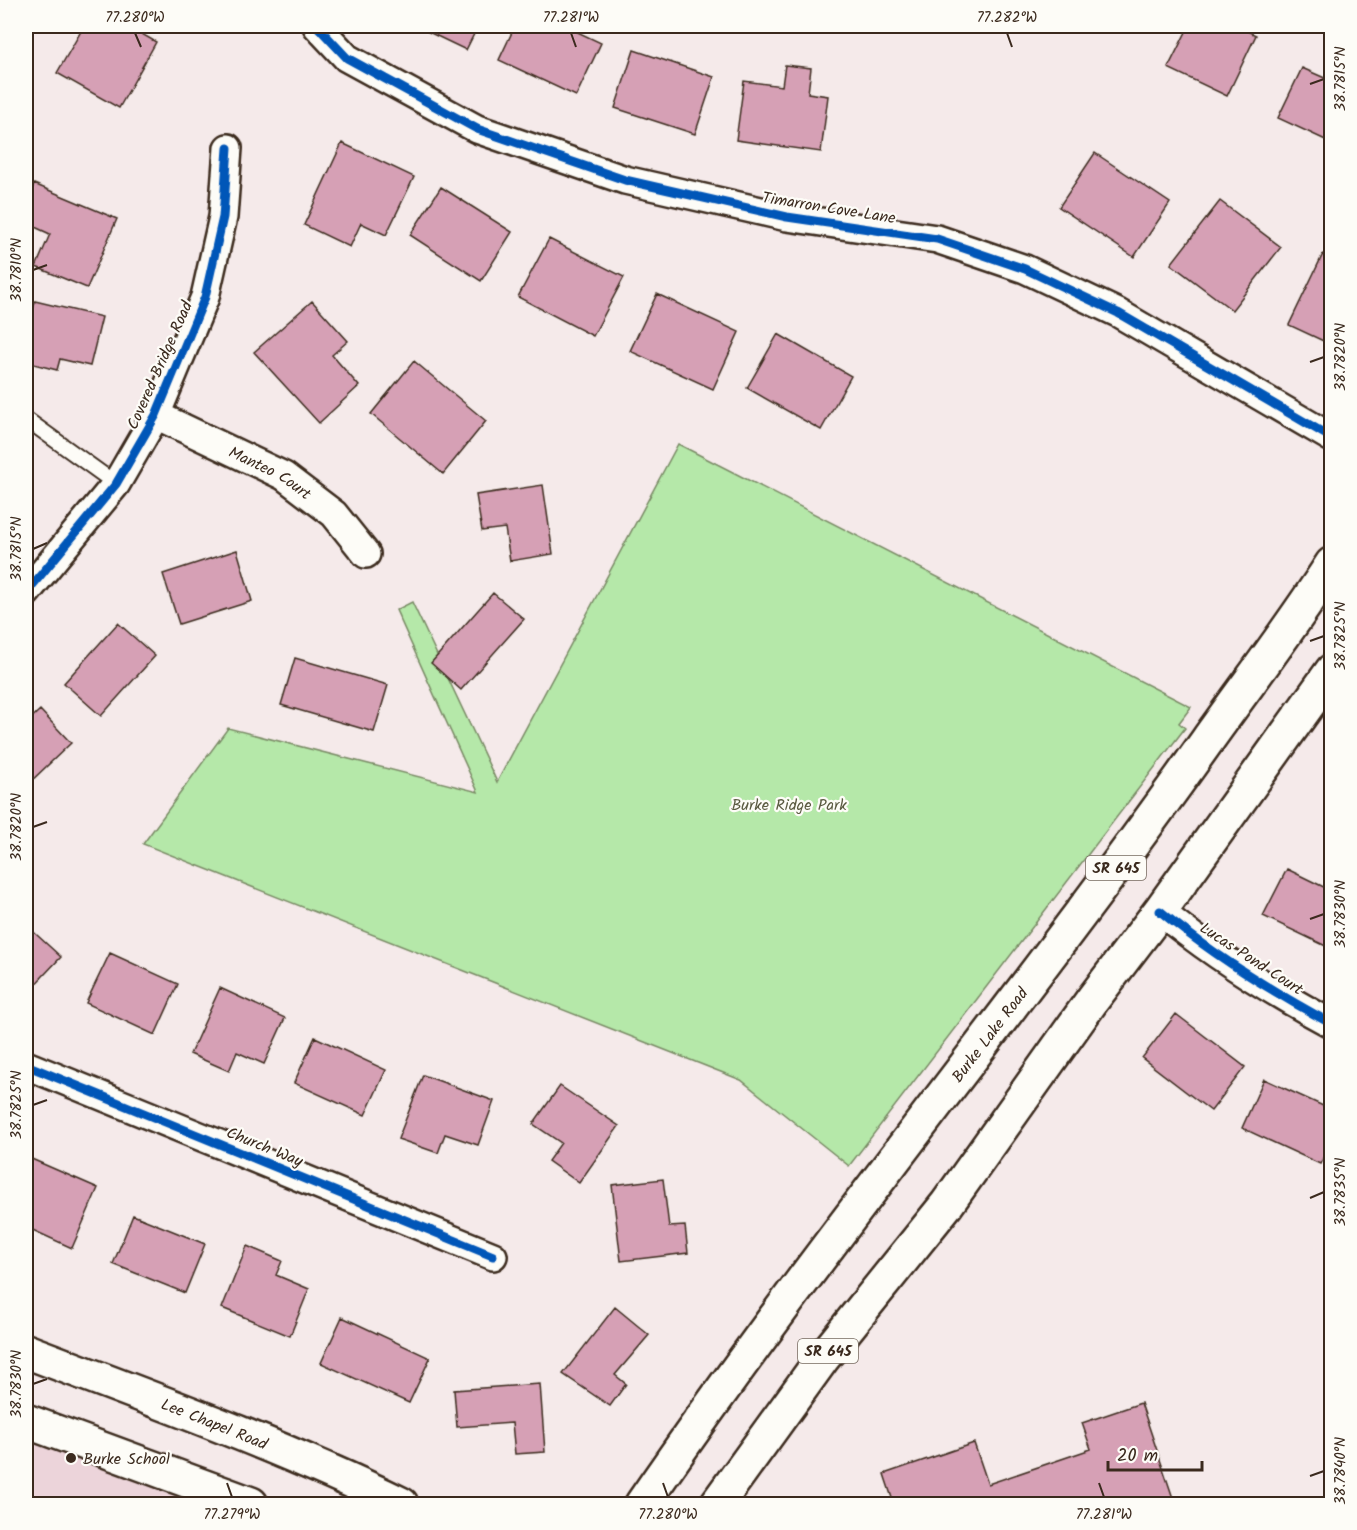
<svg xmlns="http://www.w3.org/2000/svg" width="1357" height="1530" font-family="Kalam,sans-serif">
<rect width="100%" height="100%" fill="#f5eaea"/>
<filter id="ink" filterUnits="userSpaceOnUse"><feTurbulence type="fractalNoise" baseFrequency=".0167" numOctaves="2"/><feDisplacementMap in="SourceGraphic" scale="12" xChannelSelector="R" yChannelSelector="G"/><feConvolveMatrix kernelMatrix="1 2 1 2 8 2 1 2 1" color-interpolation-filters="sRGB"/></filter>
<g filter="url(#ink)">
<path fill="#ecd4da" d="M26 1404 39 1411 194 1504H26Z"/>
<path fill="#b5e8a9" stroke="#788964" stroke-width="1.5" d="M678 444 1191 707 1179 723 1185 728 849 1166 741 1080 143 844 228 728 478 792 396 610 412 602 497 782Z"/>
<path fill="#d6a0b5" stroke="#3b2a1e" stroke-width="1.5" d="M84 26H128L156 42 119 108 57 73Z
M416 26H478L466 50Z
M515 26H565L601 43 576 96 499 60Z
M1189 26H1236L1256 35 1227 96 1168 68Z
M634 50 714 77 695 134 615 108Z
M785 65 811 68 808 93 828 96 821 152 736 140 744 81 782 86Z
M1302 68 1327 79 1332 69V143L1278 118Z
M342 143 414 177 386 235 361 223 350 247 304 225Z
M1095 153 1170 203 1134 257 1059 207Z
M34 184 117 219 87 288 36 267 50 234 26 223V204Z
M441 187 512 232 481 281 410 235Z
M1220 201 1281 247 1232 310 1171 264Z
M549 239 624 277 593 336 518 297Z
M1323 254 1332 258V345L1289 325Z
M657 294 739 332 713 389 630 351Z
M35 301 102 317 90 366 60 359 57 370 26 362V340Z
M312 301 348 341 332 355 359 386 319 423 254 352Z
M778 334 851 376 821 430 747 388Z
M414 361 486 421 443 474 371 414Z
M543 485 553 554 510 561 505 528 482 531 476 495Z
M237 550 252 601 179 624 163 574Z
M493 593 524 619 461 690 431 663Z
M118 623 155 656 101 716 64 683Z
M295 658 388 685 374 732 281 705Z
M40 710 71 743 26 786V723Z
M1287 869 1332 891V949L1263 916Z
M26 925 61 957 27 993 26 992Z
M110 953 178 984 155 1035 86 1003Z
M220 988 285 1018 264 1064 237 1052 229 1071 190 1054Z
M1176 1014 1245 1067 1211 1111 1142 1058Z
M315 1037 386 1070 365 1115 294 1083Z
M423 1075 494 1101 478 1145 445 1134 438 1153 398 1139Z
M1264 1079 1332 1110V1140L1320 1164 1242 1128Z
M560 1086 619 1126 579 1183 548 1161 561 1143 533 1124Z
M27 1157 98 1188 72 1248 26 1227V1161Z
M663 1179 669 1227 685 1226 688 1253 621 1261 612 1185Z
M133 1215 205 1244 185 1293 113 1264Z
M247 1246 282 1261 276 1275 309 1289 290 1336 222 1308Z
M615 1307 649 1335 615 1375 626 1384 610 1406 563 1374Z
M342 1317 430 1358 409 1403 321 1363Z
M540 1384 545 1452 515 1454 512 1423 457 1427 454 1390Z
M1141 1403 1175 1504H894L884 1474 974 1443 988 1484 1091 1449 1082 1423Z"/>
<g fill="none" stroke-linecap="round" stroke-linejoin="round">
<defs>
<path id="service" d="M26 419 116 484"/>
<g id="minor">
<path d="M317 26 347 58 477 129 625 180 787 217 937 239 1025 269 1118 313 1332 438"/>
<path id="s1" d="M156 415 284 476 334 514 366 554"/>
<path d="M26 593 116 484 156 415 205 297 223 217 228 148"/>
<path d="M1160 911C1213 955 1271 991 1332 1024"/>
<path d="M26 1065 493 1256"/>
</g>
<g id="secondary">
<path id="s2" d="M26 1351C152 1399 279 1445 401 1504"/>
<path d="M26 1421 251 1504"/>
</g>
<g id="primary">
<path id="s3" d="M642 1504C821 1243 1024 999 1207 741 1249 682 1293 625 1332 564"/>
<path d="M717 1504 822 1359 947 1204 1093 999 1160 911 1332 671"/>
</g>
</defs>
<use href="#service" stroke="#3b2a1e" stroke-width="18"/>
<use href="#minor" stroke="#3b2a1e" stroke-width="32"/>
<use href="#secondary" stroke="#3b2a1e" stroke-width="38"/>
<use href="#primary" stroke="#3b2a1e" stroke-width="38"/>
<use href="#service" stroke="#fdfcf7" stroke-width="14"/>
<use href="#minor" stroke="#fdfcf7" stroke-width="27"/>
<use href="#secondary" stroke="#fdfcf7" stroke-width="33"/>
<use href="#primary" stroke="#fdfcf7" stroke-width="33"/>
<defs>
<path id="cycleway" d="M317 26 347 58 477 129 625 180 787 217 937 239 1025 269 1118 313 1332 438
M26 593 116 484 156 415 205 297 223 217 228 148
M1160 911C1213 955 1271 991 1332 1024
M26 1065 493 1256"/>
</defs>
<use href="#cycleway" stroke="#fdfcf7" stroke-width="13"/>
<use href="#cycleway" stroke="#0057b8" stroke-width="9"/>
</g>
</g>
<path fill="none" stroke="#3b2a1e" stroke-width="2" d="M135 33 141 47M571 33 576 47M1007 33 1012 47M1310 84 1324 79M33 270 47 265M1310 362 1324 357M33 549 47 543M1310 641 1324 636M33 827 47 822M1310 919 1324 914M33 1105 47 1100M1310 1198 1324 1192M33 1384 47 1379M1310 1476 1324 1471M227 1483 232 1497M663 1483 668 1497M1099 1483 1104 1497"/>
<circle fill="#3b2a1e" stroke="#fdfcf7" stroke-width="2" cx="71" cy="1458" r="6"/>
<g text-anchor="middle" stroke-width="4.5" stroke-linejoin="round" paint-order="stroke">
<g fill="#fdfcf7" stroke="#75695f" stroke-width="1.5">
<rect x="1086" y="856" width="60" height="24" rx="4.5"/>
<rect x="798" y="1339" width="60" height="24" rx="4.5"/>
</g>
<g font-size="15" font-weight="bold" fill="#3b2a1e">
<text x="1116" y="873">SR 645</text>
<text x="828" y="1356">SR 645</text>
</g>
<g font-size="16" fill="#3b2a1e" stroke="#fdfcf7">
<text transform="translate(829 207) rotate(9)" y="6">Timarron Cove Lane</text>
<text transform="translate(159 365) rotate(-66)" y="6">Covered Bridge Road</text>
<text dy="6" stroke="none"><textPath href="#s1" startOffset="128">Manteo Court</textPath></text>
<text transform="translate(1252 958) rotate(33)" y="6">Lucas Pond Court</text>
<text dy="6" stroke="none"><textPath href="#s3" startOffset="584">Burke Lake Road</textPath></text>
<text transform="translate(265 1146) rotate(22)" y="6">Church Way</text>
<text dy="6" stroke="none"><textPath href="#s2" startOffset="202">Lee Chapel Road</textPath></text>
</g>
<g font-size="16" fill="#5a5a41" stroke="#fdfcf7">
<text x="789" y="810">Burke Ridge Park</text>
</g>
<g font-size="16" fill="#3b2a1e" stroke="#fdfcf7" text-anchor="start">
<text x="83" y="1464">Burke School</text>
</g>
</g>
<rect width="1357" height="1530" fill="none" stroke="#fdfcf7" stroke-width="66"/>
<path d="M1108 1461v9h94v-9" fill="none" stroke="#3b2a1e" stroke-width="3"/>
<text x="1117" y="1461" font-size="18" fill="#3b2a1e" stroke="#fdfcf7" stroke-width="4.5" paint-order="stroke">20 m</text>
<rect x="33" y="33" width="1291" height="1464" fill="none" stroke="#3b2a1e" stroke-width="2"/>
<g font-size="15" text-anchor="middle" fill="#3b2a1e">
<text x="135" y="22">77.280°W</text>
<text x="571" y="22">77.281°W</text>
<text x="1007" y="22">77.282°W</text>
<text transform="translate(1340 79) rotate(-90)" y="5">38.7815°N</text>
<text transform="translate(16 270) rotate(-90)" y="5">38.7810°N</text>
<text transform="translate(1340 357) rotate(-90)" y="5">38.7820°N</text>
<text transform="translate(16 549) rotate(-90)" y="5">38.7815°N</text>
<text transform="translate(1340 636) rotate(-90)" y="5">38.7825°N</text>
<text transform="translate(16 827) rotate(-90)" y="5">38.7820°N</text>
<text transform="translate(1340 914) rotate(-90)" y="5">38.7830°N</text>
<text transform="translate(16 1105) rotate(-90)" y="5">38.7825°N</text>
<text transform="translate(1340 1192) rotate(-90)" y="5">38.7835°N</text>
<text transform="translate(16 1384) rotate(-90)" y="5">38.7830°N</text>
<text transform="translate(1340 1471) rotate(-90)" y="5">38.7840°N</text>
<text x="232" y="1519">77.279°W</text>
<text x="668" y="1519">77.280°W</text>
<text x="1104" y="1519">77.281°W</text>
</g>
</svg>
